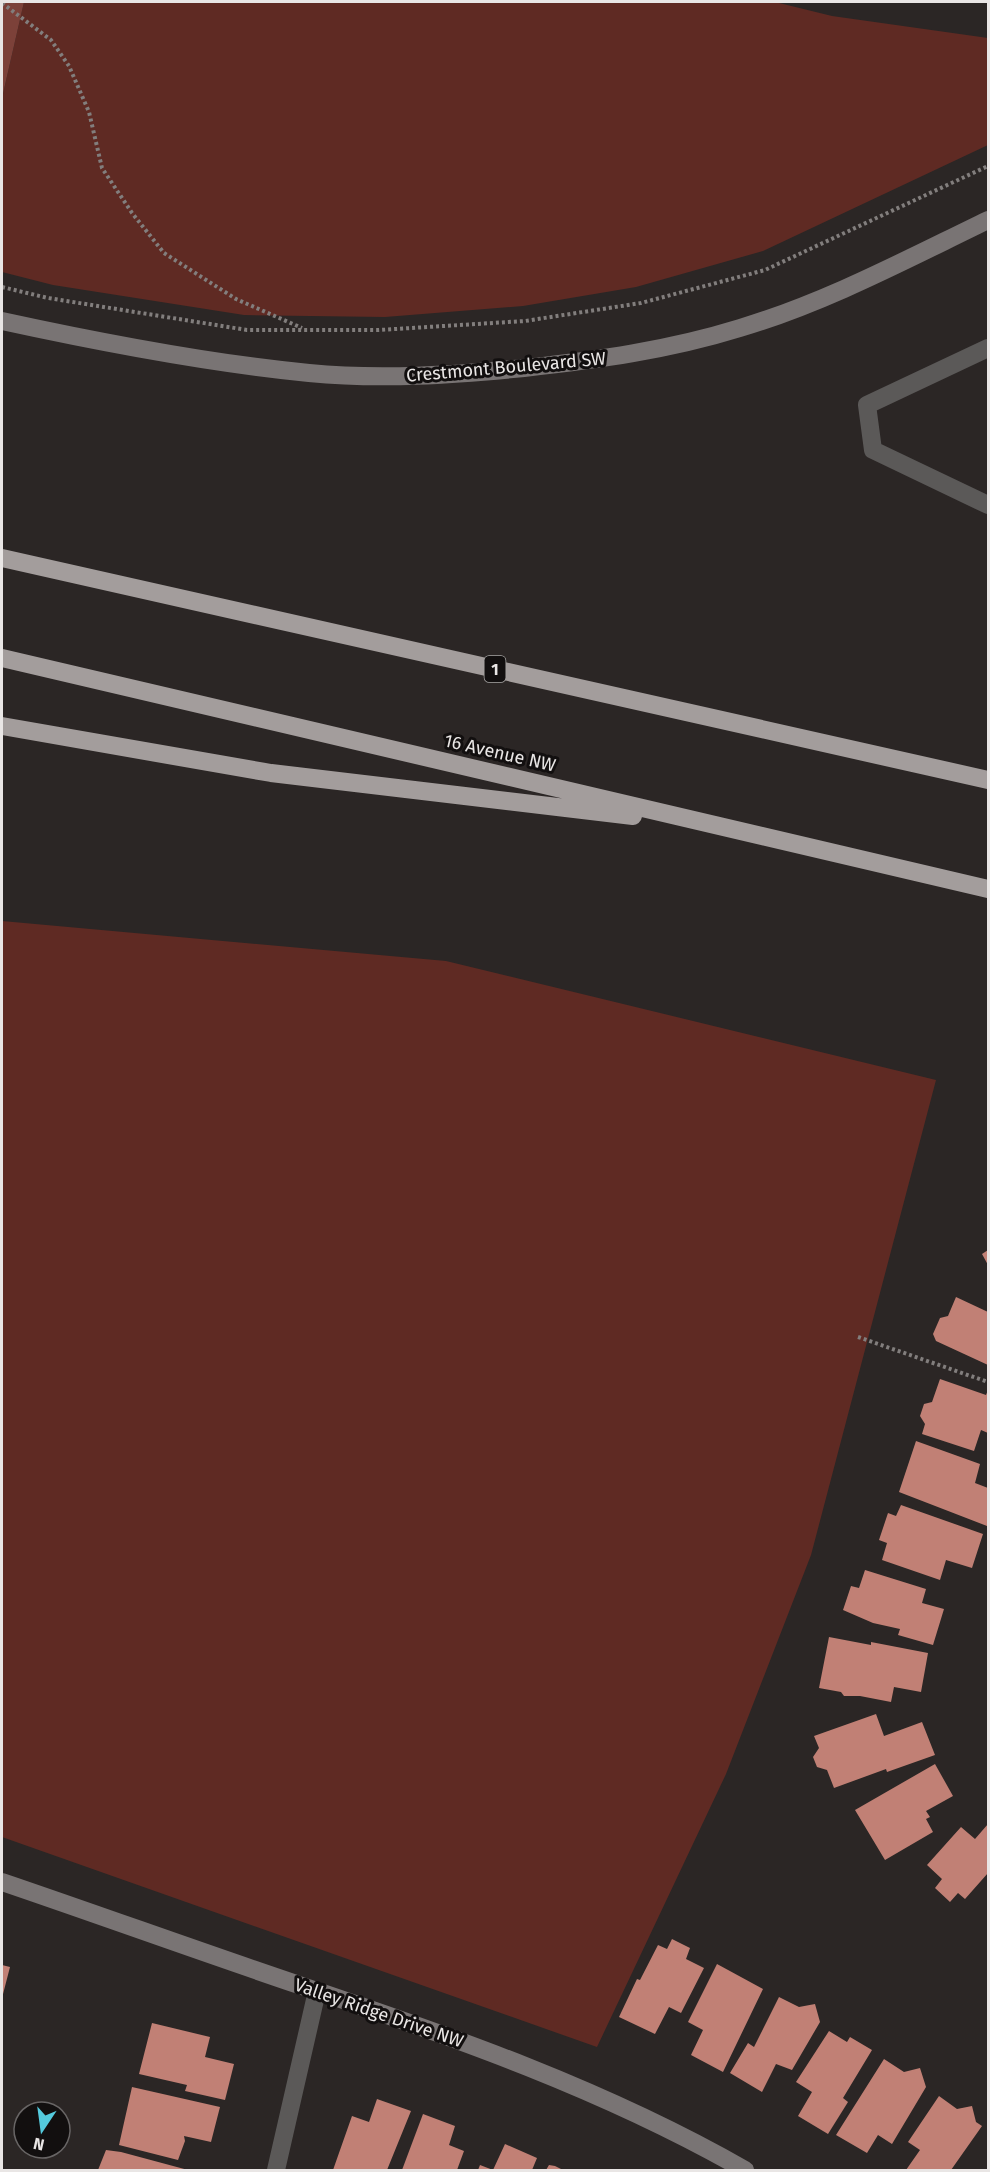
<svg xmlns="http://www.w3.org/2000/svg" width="990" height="2172" font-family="'Fira Sans',sans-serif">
<rect width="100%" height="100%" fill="#2b2625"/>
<path fill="#5f2a23" d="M24 2H775L832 16 988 38V145L763 251 636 287 523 306 385 317 244 315 53 285 2 272V98Z
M2 921 446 961 936 1080 811 1555 726 1774 597 2047 2 1837Z"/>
<path fill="#7c4139" d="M2 2H24L2 98Z"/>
<path fill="#c18075" d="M988 1250V1265L982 1254Z
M956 1297 988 1312V1365L936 1341 933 1334 940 1318 948 1316Z
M940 1379 986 1395 988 1390V1433L981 1430 974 1451 922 1434 925 1424 920 1416 924 1404 932 1402Z
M916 1441 980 1464 975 1483 988 1488 987 1526 899 1492Z
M901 1505 983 1534 972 1568 946 1560 940 1580 882 1560 887 1543 879 1540 888 1513 896 1516Z
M865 1570 926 1589 922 1603 944 1609 933 1645 898 1635 900 1629 873 1623 843 1610 851 1586 859 1588Z
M829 1637 871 1645V1642L928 1653 921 1692 894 1687 891 1702 860 1696H844L841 1692 819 1688Z
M876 1714 884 1736 922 1722 935 1755 887 1772 886 1769 834 1788 827 1770 817 1767 813 1757 819 1748 814 1736Z
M935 1764 953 1796 926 1811 930 1817 926 1819 933 1832 885 1860 855 1810Z
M988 1824V1873L965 1899 958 1893 950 1902 935 1888 942 1879 927 1865 961 1827 975 1839Z
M672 1939 690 1948 686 1959 704 1968 681 2013 669 2007 655 2034 619 2017 637 1979 640 1980 658 1945 667 1949Z
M717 1964 763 1989 723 2072 691 2055 703 2030 688 2022Z
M2 1965 10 1967 2 1998Z
M779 1997 799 2007 815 2004 820 2022 792 2070 776 2064 762 2092 730 2073 748 2043 754 2047Z
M152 2023 210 2037 205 2057 234 2064 225 2100 185 2091 187 2085 139 2074Z
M829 2031 847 2042 850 2037 872 2050 843 2098 848 2102 828 2134 798 2116 812 2092 796 2082Z
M884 2059 904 2072 920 2068 926 2087 892 2144 878 2135 867 2153 836 2135Z
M132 2087 220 2107 211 2142 184 2136 185 2141 178 2160 119 2145Z
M939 2096 957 2109 972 2106 976 2122 982 2126 951 2170H906L920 2150 908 2142Z
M377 2099 411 2111 387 2170H333L352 2116 369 2122Z
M423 2114 455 2126 449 2145 464 2151 457 2170H402Z
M505 2144 537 2158 532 2170H478L480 2165 493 2170Z
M106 2150 121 2152 188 2170H98Z
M549 2165 555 2166 563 2170H546Z"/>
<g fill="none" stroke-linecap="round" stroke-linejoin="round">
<path stroke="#827e7d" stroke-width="4" stroke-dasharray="3 3" stroke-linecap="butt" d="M2 3 51 40 69 66 89 112 102 168 132 213 164 253 236 299 302 328
M2 287 48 298 247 330H379L525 321 641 303 765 270 988 166
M858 1337 988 1382"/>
<path stroke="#5b5958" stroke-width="18" d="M988 348 867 405 873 450 988 505"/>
<path stroke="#5b5958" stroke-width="18" d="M276 2170 317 1991"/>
<path stroke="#797474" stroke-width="18" d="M2 321C103 343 206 363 309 373 381 380 453 375 524 368 597 360 669 350 740 328 827 302 907 259 988 220
M2 1882C102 1916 201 1952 302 1986 454 2037 605 2090 745 2170"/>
<path stroke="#a39d9c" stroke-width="18" d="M2 558 988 780
M2 658 988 889
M2 726 271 773 633 816"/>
</g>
<g text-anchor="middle" stroke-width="6" stroke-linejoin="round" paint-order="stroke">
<rect fill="#120f0f" stroke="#a8a6a5" stroke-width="1.5" x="484.5" y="656" width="21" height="26" rx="4.5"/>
<g font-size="16" font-weight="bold" fill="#e9e6e5">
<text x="495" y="675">1</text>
</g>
<g font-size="18" fill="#e9e6e5" stroke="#120f0f">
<text transform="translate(506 367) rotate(-5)" y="6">Crestmont Boulevard SW</text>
<text transform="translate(500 753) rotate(13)" y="6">16 Avenue NW</text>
<text transform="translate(379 2013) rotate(19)" y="6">Valley Ridge Drive NW</text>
</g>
</g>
<rect width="990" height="2172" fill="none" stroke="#e9e6e5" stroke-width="6"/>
<g transform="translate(42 2130) rotate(193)"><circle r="28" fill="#120f0f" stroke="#686565" stroke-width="1.5"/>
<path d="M0-4.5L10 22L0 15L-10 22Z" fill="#54cadd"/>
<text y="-9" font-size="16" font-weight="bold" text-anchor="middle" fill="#e9e6e5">N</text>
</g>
</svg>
